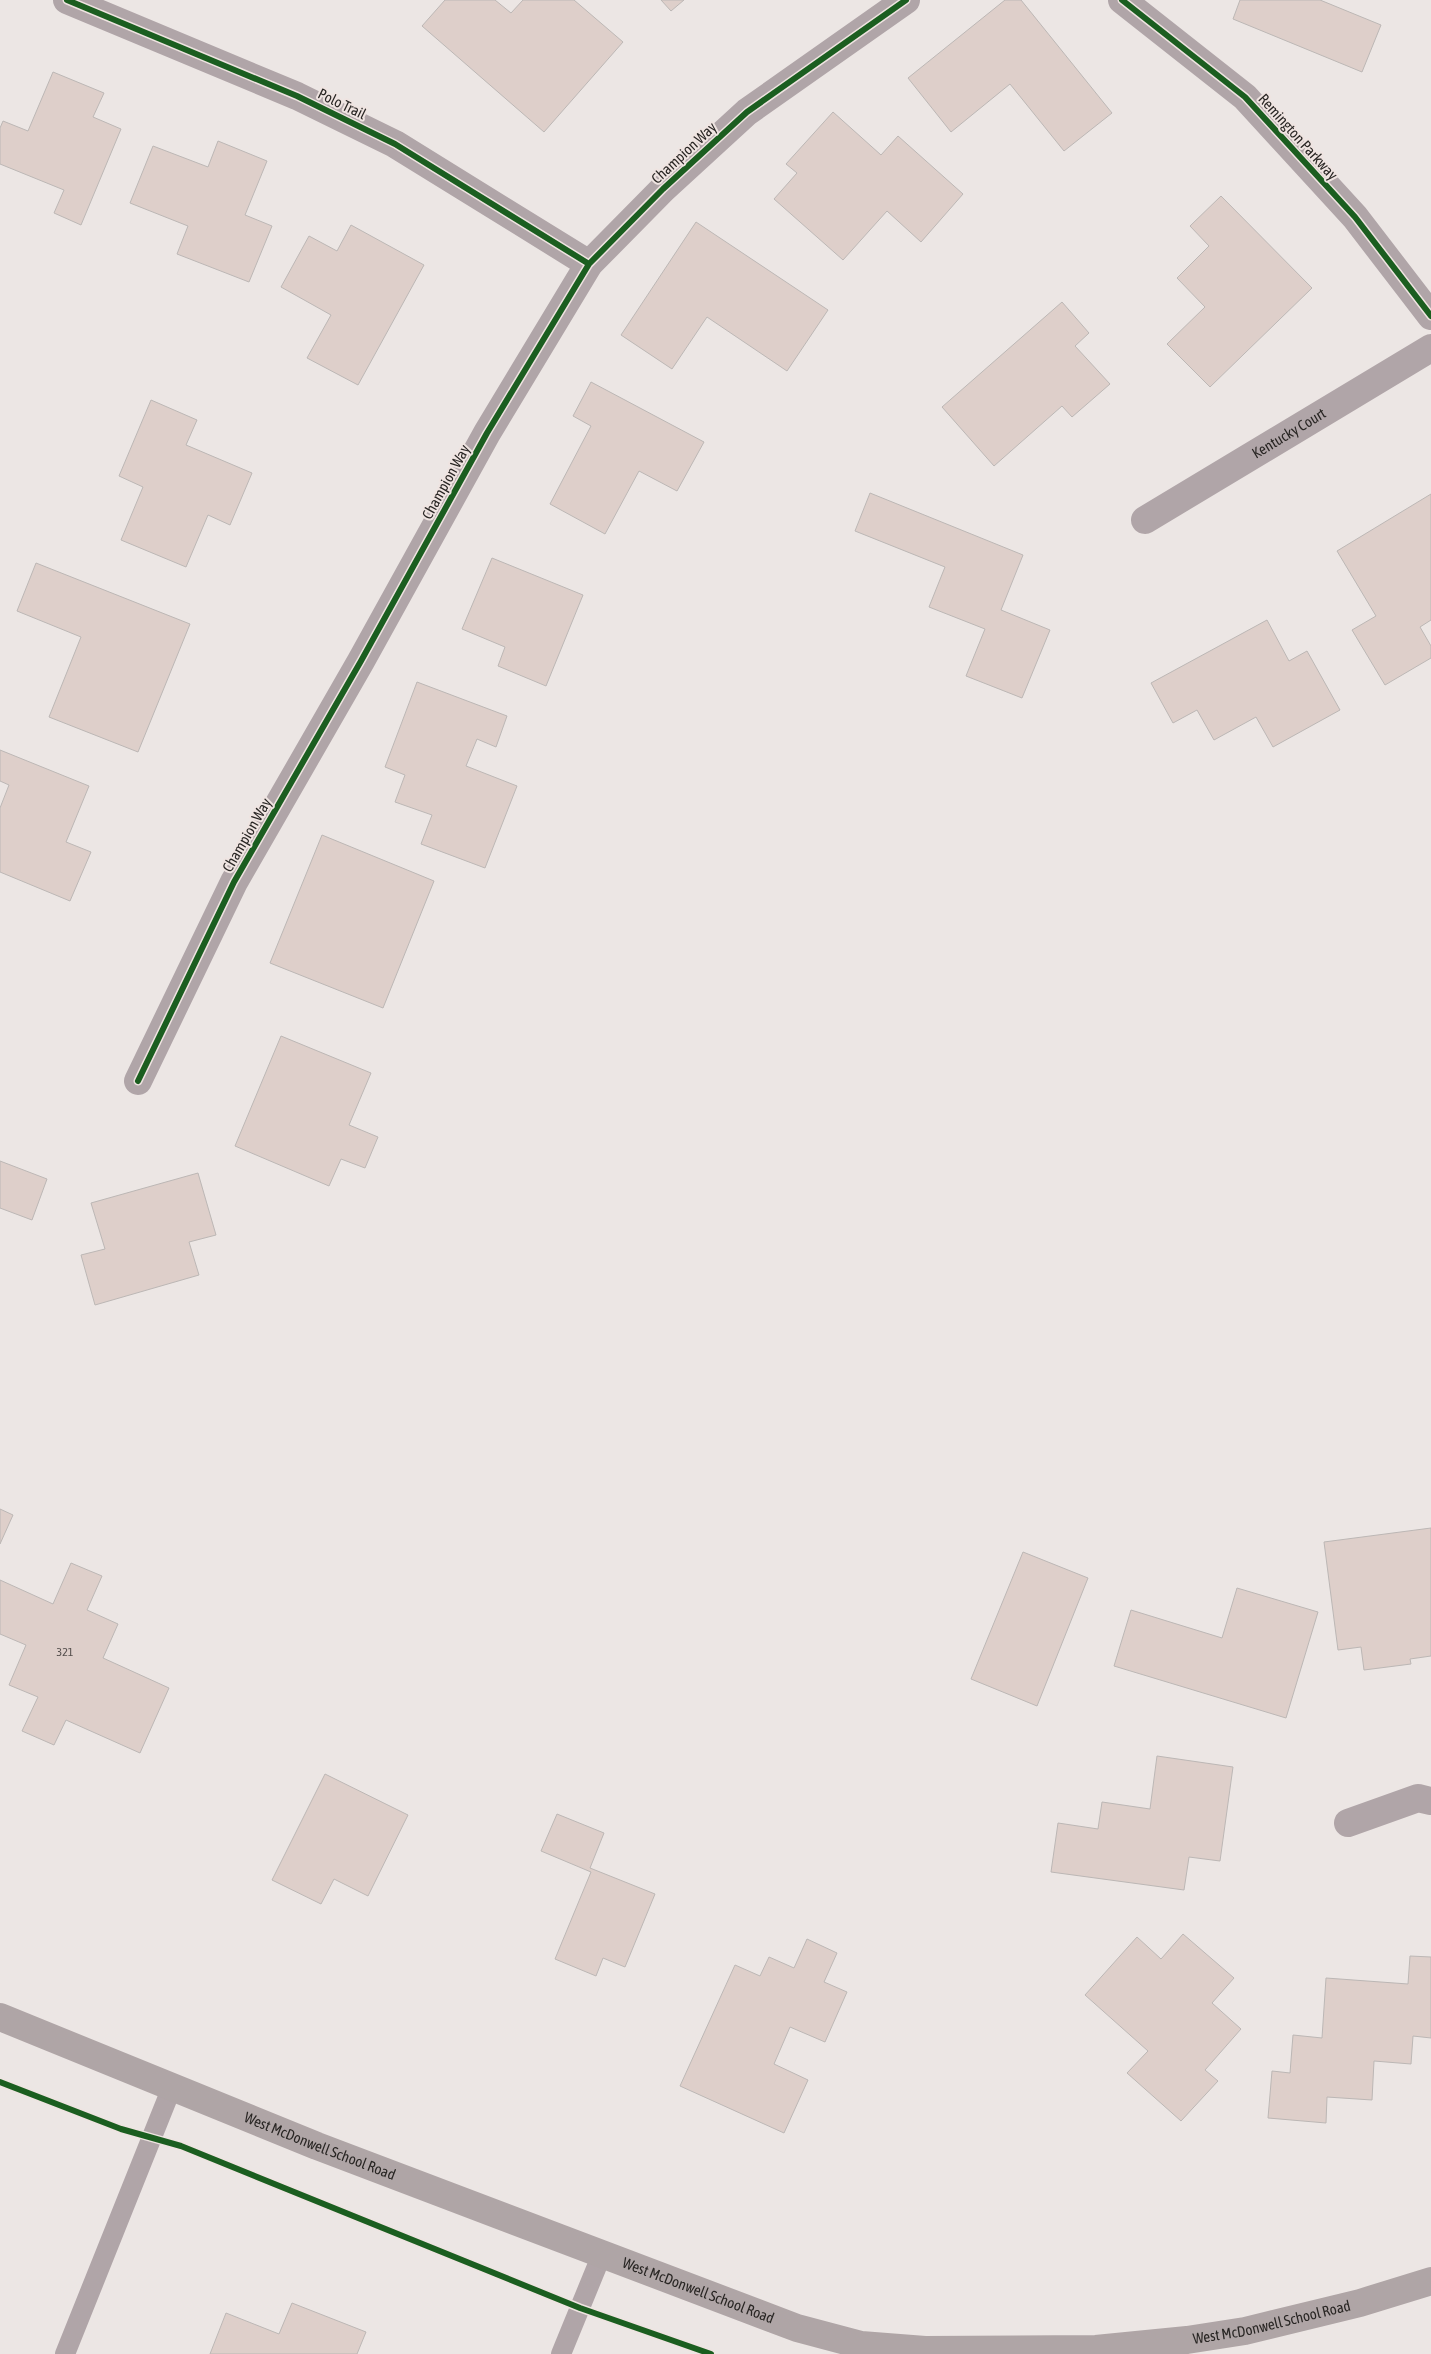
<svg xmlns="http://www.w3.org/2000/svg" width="1431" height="2354" font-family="'Asap Condensed',sans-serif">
<rect width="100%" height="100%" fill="#ece6e4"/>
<path fill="#decfca" stroke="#bcb7b5" d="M445 0H495L511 13 523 0H574L623 42 544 132 422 26Z
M661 0H684L671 11Z
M1005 0H1021L1112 113 1064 151 1010 84 951 132 908 78Z
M1240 0H1320L1381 25 1362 72 1233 19Z
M53 72 104 93 93 117 121 129 81 225 54 213 64 190 0 164V128L3 121 28 131Z
M833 112 881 155 898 136 963 194 921 242 887 211 843 260 774 199 797 173 786 164Z
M218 141 267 161 245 215 272 226 249 282 177 254 188 226 130 203 153 146 208 167Z
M1221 196 1312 288 1210 387 1167 344 1205 307 1177 278 1209 246 1190 226Z
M696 222 828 310 787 371 707 317 672 369 621 335Z
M351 225 424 265 358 385 307 358 331 315 281 287 309 236 337 251Z
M1062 302 1089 333 1075 346 1110 384 1072 417 1062 406 994 466 942 407Z
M591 382 704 442 677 491 639 471 605 534 550 504 591 426 573 416Z
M151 400 197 420 186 445 252 473 230 525 208 515 186 567 121 540 143 487 119 476Z
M870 493 1023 555 1001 610 1050 630 1022 698 966 676 985 629 929 607 945 567 855 531Z
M1431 494V620L1420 627 1431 646V658L1385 685 1352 630 1376 616 1337 551Z
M492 558 583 595 546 686 498 666 505 647 462 629Z
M36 563 190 624 138 752 49 717 81 637 17 611Z
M1267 620 1289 661 1307 651 1340 710 1273 747 1256 717 1214 740 1197 710 1173 723 1151 683Z
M417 682 507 716 496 747 477 739 466 766 517 786 485 868 421 844 432 815 395 802 405 775 385 767Z
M0 750 89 786 66 842 91 852 70 901 0 872V808L9 785 0 781Z
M322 835 434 881 383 1008 270 963Z
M281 1036 371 1073 349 1125 378 1137 365 1168 341 1159 329 1186 235 1146Z
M0 1161 47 1179 32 1220 0 1208Z
M198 1173 216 1235 189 1242 199 1275 95 1305 81 1255 105 1249 91 1203Z
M0 1509 13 1515 0 1544Z
M1431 1528V1656L1410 1659 1411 1664 1364 1670 1361 1647 1338 1650 1324 1542Z
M1023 1552 1088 1578 1037 1706 971 1679Z
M71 1563 102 1576 87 1610 118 1624 103 1658 169 1688 140 1753 66 1720 54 1745 22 1731 38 1697 9 1685 26 1645 0 1634V1580L53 1604Z
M1237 1588 1318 1612 1286 1718 1114 1666 1131 1610 1222 1638Z
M1157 1756 1233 1767 1220 1861 1189 1857 1184 1890 1051 1872 1058 1823 1098 1829 1102 1802 1150 1809Z
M325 1774 408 1815 368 1896 334 1879 321 1904 272 1880Z
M557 1814 604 1833 590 1868 655 1894 625 1967 603 1958 596 1976 555 1959 591 1872 541 1851Z
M1183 1934 1234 1978 1212 2003 1241 2029 1205 2070 1218 2081 1181 2121 1127 2073 1148 2051 1085 1995 1137 1937 1161 1959Z
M807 1939 837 1953 824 1982 847 1992 825 2042 790 2027 774 2064 808 2080 784 2133 680 2086 735 1965 760 1976 769 1957 794 1968Z
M1410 1956 1431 1957V2038L1413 2036 1411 2064 1374 2061 1372 2100 1327 2097 1326 2123 1268 2118 1272 2071 1290 2073 1293 2035 1322 2038 1326 1978 1408 1984Z
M292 2303 366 2332 357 2354H210L226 2313 279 2334Z"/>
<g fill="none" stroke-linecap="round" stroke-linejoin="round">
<path stroke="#b0a5a8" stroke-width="20" d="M65 2354 172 2087
M561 2354 602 2254"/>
<g stroke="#b0a5a8" stroke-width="28">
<path d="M67 0 297 96 395 144 589 264"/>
<path d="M1122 0 1245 97 1355 217 1431 316"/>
<path id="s1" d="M1145 520 1431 348"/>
<path d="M138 1081 234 882 361 661 487 433 589 264 663 189 747 112 906 0"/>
<path d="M1348 1823 1418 1798 1431 1801"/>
</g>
<path stroke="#afa5a6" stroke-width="28" id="s2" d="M0 2017 317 2146 797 2328 861 2345 925 2350 1096 2349 1187 2340 1245 2331 1360 2303 1431 2281"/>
<defs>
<path id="cycleway" d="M67 0 297 96 395 144 589 264
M1122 0 1245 97 1355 217 1431 316
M138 1081 234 882 361 661 487 433 589 264 663 189 747 112 906 0
M0 2082 121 2129 181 2146 580 2308 711 2354"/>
</defs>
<use href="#cycleway" stroke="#efe4e1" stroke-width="9"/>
<use href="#cycleway" stroke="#1b5e20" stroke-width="6"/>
</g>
<g text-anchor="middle" stroke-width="4" stroke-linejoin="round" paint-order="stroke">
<g font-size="12" fill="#56504e">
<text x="65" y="1656">321</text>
</g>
<g font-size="15" fill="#292624" stroke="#efe4e1">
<text transform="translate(342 104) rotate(26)" y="5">Polo Trail</text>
<text transform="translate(1298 137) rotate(48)" y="5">Remington Parkway</text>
<text transform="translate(684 153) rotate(-43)" y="5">Champion Way</text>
<text dy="5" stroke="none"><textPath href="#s1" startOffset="168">Kentucky Court</textPath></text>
<text transform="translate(446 482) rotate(-61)" y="5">Champion Way</text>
<text transform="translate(247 835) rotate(-60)" y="5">Champion Way</text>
<text dy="5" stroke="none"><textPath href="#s2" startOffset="345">West McDonwell School Road</textPath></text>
<text dy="5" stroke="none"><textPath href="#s2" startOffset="750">West McDonwell School Road</textPath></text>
<text dy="5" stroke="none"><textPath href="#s2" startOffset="1335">West McDonwell School Road</textPath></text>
</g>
</g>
</svg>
